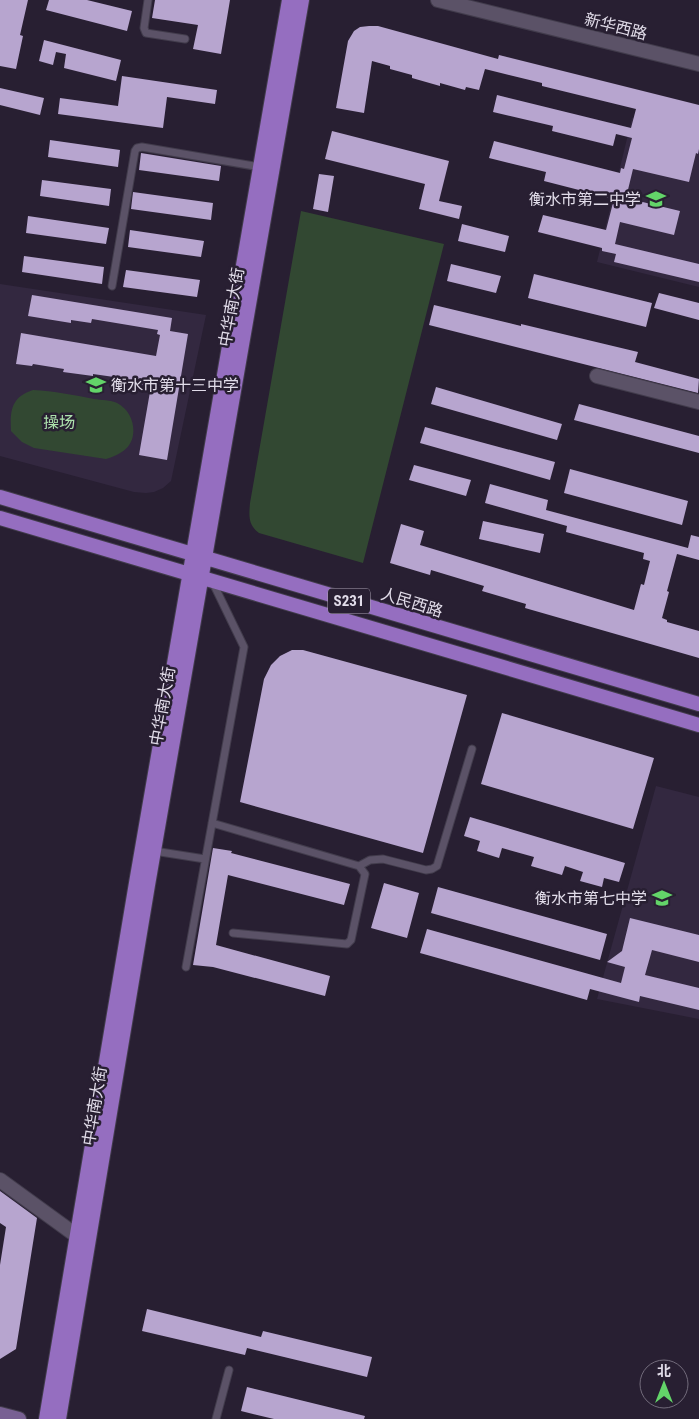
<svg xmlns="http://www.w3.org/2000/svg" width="699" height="1419" font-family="'Roboto Condensed','Noto Sans SC',sans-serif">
<rect width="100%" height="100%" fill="#281f32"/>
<path fill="#332840" d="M632 118 699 135V287L597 262Z
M0 284 206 315 171 481 163 488 154 492 146 493 134 492 0 456Z
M656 786 699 797V1019L597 999Z"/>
<path fill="#324832" d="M301 211 444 244 363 563 259 533C248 525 249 516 250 503Z
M33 390C54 391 74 395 94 399 101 400 111 400 117 403 129 409 135 423 133 435 131 449 119 455 106 459L34 448 22 442 11 431C10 411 11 397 33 390Z"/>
<path fill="#b7a5cf" d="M0 0H28L20 35 23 36 16 69 0 66Z
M49 0H87L132 11 127 31 46 10Z
M155 0H230L221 54 193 49 198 25 152 18Z
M369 26H378L498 59 499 55 699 105V149L698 154 696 153 689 182 633 169 626 198 680 211 674 235 620 222 615 244 699 264V282L614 262 616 254 602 251V248L538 232 543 215 606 230 614 199 544 181 546 172 489 158 494 141 620 173 621 168 624 169 632 138 616 134 613 146 552 131 553 126 493 112 497 95 631 128 636 109 542 86V83L485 69 479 90 466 87 465 90 440 83V86L412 78V75L390 69V66L372 61 364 113 336 108 348 41 354 31 360 27Z
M44 40 121 60 116 81 64 68 66 54 56 52 53 65 39 61Z
M122 76 217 90 215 104 167 97 163 128 58 114 60 98 118 106Z
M0 88 44 98 40 115 0 105Z
M332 131 449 161 439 201 462 206 459 219 419 209 425 184 325 159Z
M50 140 120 150 118 167 48 157Z
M141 153 221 166 219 181 139 170Z
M319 174 334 176 328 212 313 209Z
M42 180 111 189 109 206 40 196Z
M133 192 213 203 211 220 131 209Z
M28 216 109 228 106 244 26 233Z
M462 224 509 236 505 252 458 241Z
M130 230 204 241 201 257 128 247Z
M24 256 104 267 102 284 22 272Z
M451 264 501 276 496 293 447 281Z
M126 270 200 280 197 297 123 287Z
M534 274 652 303 646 327 528 298Z
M659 293 699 303V320L654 308Z
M32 295 172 318 170 331 188 334 167 460 139 455 151 386 127 382 128 379 93 374V376L63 372 64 369 33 364 32 366 16 364 21 333 156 356 160 335 157 334 158 330 92 319 91 323 71 320V323L28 316Z
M434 305 521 326V324L638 352 635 362 699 379 698 393 429 325Z
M436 387 562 424 557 440 431 404Z
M579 404 699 436V453L574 420Z
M425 427 555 462 550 480 420 443Z
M414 465 471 480 466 496 409 480Z
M570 469 688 501 682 525 564 493Z
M490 484 548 500 546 510 688 548 691 535 699 537V560L677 554 667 591 669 592 662 618 667 620V622L699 631V658L525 608 526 604 482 591 484 586 431 570 430 575 390 563 401 524 424 531 420 545 634 610 641 584 644 585 650 561 643 559 644 553 566 532 567 526 485 503Z
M483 521 544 534 540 553 479 539Z
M292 650H303L467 695 423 853 240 802 264 679 271 665 280 656Z
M502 713 654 758 633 829 481 784Z
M470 817 625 863 619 882 604 878 602 887 580 881 583 872 565 866 562 875 531 866 534 857 502 848 499 858 477 851 480 841 464 836Z
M213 848 232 851 231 853 350 884 344 905 228 875 216 945 330 976 325 996 213 967 193 965Z
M384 883 419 893 407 938 371 928Z
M438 887 607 934 600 960 431 913Z
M630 918 699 935V962L652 950 645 975 699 988V1010L640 996 639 1002 590 989 587 1000 420 953 427 929 621 983 625 967 607 962 622 951Z
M0 1191 37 1218 16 1349 0 1359V1265L6 1227 0 1223Z
M147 1309 261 1337 263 1331 372 1357 367 1377 247 1348 245 1355 142 1331Z
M247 1387 365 1416 364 1419H274L241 1411Z"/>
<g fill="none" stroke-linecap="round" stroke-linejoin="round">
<defs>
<path id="service" d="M148 0 144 28 146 33 185 39
M112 286 135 151 137 148 142 147 260 167
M212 823 359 866 365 874 351 940 347 944 233 933
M154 851 205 859
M359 866 370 860 383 859 426 870 432 869 437 866 472 749
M186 967 244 647 212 581
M216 1419 229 1370"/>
<path id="minor" d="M597 376 699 402
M0 1180 77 1236"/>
<path id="tertiary" d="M438 0 699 64"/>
<path id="secondary" d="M0 1414 19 1419"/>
<path id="primary" d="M0 497 699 704
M0 518 699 725
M46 1419 136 883 289 0
M59 1419 148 885 302 0"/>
</defs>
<use href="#service" stroke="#423c4c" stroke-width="9"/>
<use href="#minor" stroke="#423c4c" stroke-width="16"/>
<use href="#tertiary" stroke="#423c4c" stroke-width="16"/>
<use href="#secondary" stroke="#423c4c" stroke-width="16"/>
<use href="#primary" stroke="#423c4c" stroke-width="16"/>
<use href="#service" stroke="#5b5267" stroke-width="7"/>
<use href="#minor" stroke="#5b5267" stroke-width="14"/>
<use href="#tertiary" stroke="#5b5267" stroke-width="14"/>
<use href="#secondary" stroke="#786093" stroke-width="14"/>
<use href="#primary" stroke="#956ec0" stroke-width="14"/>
</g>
<defs>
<symbol id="school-bare" viewBox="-9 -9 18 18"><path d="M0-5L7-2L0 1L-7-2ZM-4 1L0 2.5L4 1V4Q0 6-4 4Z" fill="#63d469" stroke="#281f32" stroke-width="2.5" paint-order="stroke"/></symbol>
</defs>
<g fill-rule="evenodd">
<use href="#school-bare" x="642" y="185" width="28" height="28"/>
<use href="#school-bare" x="82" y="371" width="28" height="28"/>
<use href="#school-bare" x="648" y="884" width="28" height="28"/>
</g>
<g text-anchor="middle" stroke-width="5" stroke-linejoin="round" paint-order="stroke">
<rect fill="#281f32" stroke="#aaa3b2" stroke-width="1" x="328" y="588.5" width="42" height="25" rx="4"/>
<g font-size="15" font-weight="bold" fill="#e1dce9">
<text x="349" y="606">S231</text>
</g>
<g font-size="16" fill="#e1dce9" stroke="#281f32">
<text transform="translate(616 26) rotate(14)" y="6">新华西路</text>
<text transform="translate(231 307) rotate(-80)" y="6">中华南大街</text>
<text transform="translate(412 602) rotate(17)" y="6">人民西路</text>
<text transform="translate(162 706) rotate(-80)" y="6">中华南大街</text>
<text transform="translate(94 1106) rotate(-81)" y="6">中华南大街</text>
</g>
<g font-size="16" fill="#e1dce9" stroke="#281f32" text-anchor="end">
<text x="641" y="205">衡水市第二中学</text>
<text x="111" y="391" text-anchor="start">衡水市第十三中学</text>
<text x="647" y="904">衡水市第七中学</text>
</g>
<g font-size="16" fill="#ace1ac" stroke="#281f32">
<text x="59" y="428">操场</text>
</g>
</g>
<g transform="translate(664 1384)"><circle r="24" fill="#281f32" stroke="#726b7b"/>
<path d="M0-4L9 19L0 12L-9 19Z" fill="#63d469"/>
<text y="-8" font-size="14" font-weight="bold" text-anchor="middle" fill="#e1dce9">北</text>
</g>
</svg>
